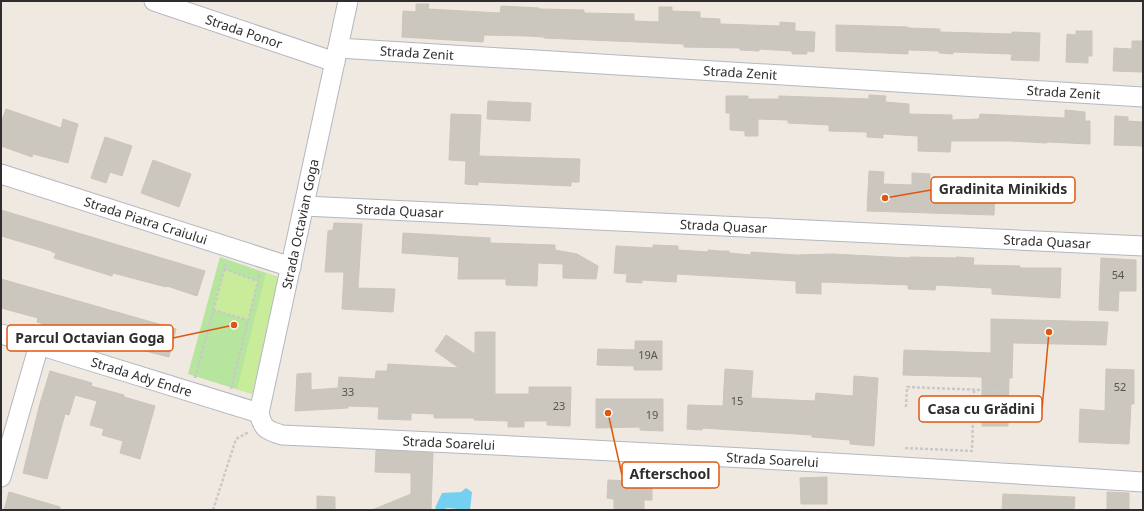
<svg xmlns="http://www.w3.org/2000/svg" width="1144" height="511" font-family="'Noto Sans',sans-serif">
<rect width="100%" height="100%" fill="#efe9e1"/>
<path fill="#b6e59e" d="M220 257 278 277 252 394 188 374Z"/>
<path fill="#c9ec9a" d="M224 269 258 281 248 320 213 310Z
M266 273 278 277 252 394 237 389Z"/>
<path fill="#75cff0" d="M466 488 472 492 470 510C461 510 454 508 446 508L444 510H438L435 508 442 493 461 492Z"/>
<path fill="#cbc7bf" stroke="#cbc5ba" d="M416 4H429L428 9 500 13 501 6 539 8V9L584 10V13L634 14V21L659 22V7H672V11L700 12V18L720 19V24L780 26V22L795 23V31L815 32 814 52 807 51V54H792V51L759 49V51L740 50V48L684 47V44L544 38V37L527 36 484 35 483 42 402 37 403 11 416 12Z
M836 25 908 27V28L940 29V32L1012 34V32L1040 33 1039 61 1011 60 1012 54 953 52V54L939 53V51L908 50V54L836 51Z
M1076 31H1092V56H1088V63L1066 62 1067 34 1076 35Z
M1132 41H1143V72L1113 71 1114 48 1132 49Z
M869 95 886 96 885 102 909 104V114L952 115V120L979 119 980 114 1065 118V110L1085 112V121H1090V144L1047 142V143L1010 141H951L950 152 918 151V136L883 134V138L867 137V132L829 131V125L788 123V120L758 119V136H745V131L730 130V113H726V96H748V99H779V96L869 99Z
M488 101 531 103 530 121 487 119Z
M6 109 61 128 63 119 78 124 68 163 33 154 32 157 1 146V123Z
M451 114 481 115 479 156 580 159 579 182H571V186L478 182V185L465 184 466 161 449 160Z
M1115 116 1128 117V121L1143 122V146L1114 145Z
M105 137 132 146 122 176 110 172 106 183 91 178Z
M153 160 191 174 179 207 141 193Z
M869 171 884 172 883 184 912 185V173L930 174 929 189 964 190V184L995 185 994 215 867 211Z
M1 210 205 271 197 296 167 286 166 287 113 273 112 276 54 258 56 253 52 252V251L1 236Z
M334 223 362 224 358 288 395 289 393 312 342 309 344 272H325L328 231 333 230Z
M403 233 490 238V243L555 245V250L577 254 598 266 596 279 563 278V264L538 263 537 286 506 285V279H458L459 257 402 253Z
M653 245 678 246V250L708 252V250L719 251H729V253L751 255V252L797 255 832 254 910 258V257L956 258V257L974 258 973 265 1020 266V268H1061L1060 298 992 294V288L936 285 935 290 908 289V285L821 282V294L796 293V281L677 274 676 282 642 280V283L626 282 627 274 614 273 616 246 653 248Z
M1101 258 1136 260V291H1119L1118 311 1099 310Z
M1 279 176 329 169 357 145 351V347L122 340V343L115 341V344L37 322 38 318 1 308Z
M991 319 1108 322 1106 345 1013 343 1012 378H1009L1008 426H982V377L903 375 904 350 991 353Z
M475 332H495V394H529V387H571L570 426 547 425V421H524V427H508V421L474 420V418H434V414L411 413V420L378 419 379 407 348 406V408L295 411 297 374 311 373V390L338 388 339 377 375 379 376 371H387L388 364 459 368 435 351 446 335 475 354Z
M635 341H662V370H634V366L597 365 598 349 635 350Z
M725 369 753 371 751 398 815 401 816 393 853 396 854 376 878 378 874 446 850 444V440L812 437V435L702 428V430L687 429 688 405 723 406Z
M1106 369 1134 370V404H1131L1129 444 1079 442 1080 409 1105 411Z
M50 371 92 383 91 386 124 395V397L155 406 140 459 120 453 123 441 102 435 104 429 90 425 97 401 75 395 69 415 65 414 47 479 23 473 39 407Z
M596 399H663V431L640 430V427L596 428Z
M376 450 433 453 431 510H372L411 494V473L375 472Z
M827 477V504H801L800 478Z
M608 480 652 482V500H644V510H614V499L607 498Z
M9 492 60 507V510H4Z
M1107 492 1129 493V510H1107Z
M1003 494 1075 497 1074 510H1002Z
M317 496 335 497V510H317Z"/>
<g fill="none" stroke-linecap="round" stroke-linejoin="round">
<defs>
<g id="minor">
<path id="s1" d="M154 1 335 62"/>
<path id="s2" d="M348 1 259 413C263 429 266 430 282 435 569 448 856 463 1143 482"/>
<path id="s3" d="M338 48 1143 97"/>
<path id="s4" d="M1 174 291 267"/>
<path id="s5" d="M304 206 1143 246"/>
<path id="s6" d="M1 334 39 345 259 413"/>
<path d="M1 477 39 345"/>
</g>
</defs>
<use href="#minor" stroke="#b4b7c1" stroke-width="21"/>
<path stroke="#c9c9c9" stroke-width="2.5" stroke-dasharray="3 2" stroke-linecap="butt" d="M224 269 258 281
M213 310 248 320
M195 378 226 263
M231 389 260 273
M906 407 907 387 1008 391
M905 448 972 451 974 390
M213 510 236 439 249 432"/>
<use href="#minor" stroke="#fff" stroke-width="19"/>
</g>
<g text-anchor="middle" stroke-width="4" stroke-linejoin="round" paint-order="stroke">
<g font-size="11" fill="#555452">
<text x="1118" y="279">54</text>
<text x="648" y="359">19A</text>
<text x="1120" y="391">52</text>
<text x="348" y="396">33</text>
<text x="737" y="405">15</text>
<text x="559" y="410">23</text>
<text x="652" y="419">19</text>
</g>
<g font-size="13" fill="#2e2e2e" stroke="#fff">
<text dy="5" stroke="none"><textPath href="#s1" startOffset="95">Strada Ponor</textPath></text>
<text dy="5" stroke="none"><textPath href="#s3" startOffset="79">Strada Zenit</textPath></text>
<text dy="5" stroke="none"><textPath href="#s3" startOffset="403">Strada Zenit</textPath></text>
<text dy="5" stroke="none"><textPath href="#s3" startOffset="727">Strada Zenit</textPath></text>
<text dy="5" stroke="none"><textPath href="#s5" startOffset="96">Strada Quasar</textPath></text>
<text dy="5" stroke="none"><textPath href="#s4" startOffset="152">Strada Piatra Craiului</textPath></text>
<text transform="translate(300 224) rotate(-78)" y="5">Strada Octavian Goga</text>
<text dy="5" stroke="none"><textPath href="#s5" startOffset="420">Strada Quasar</textPath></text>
<text dy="5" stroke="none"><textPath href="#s5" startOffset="744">Strada Quasar</textPath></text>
<text dy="5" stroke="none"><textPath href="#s6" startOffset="147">Strada Ady Endre</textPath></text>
<text dy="5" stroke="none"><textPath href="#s2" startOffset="623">Strada Soarelui</textPath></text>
<text dy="5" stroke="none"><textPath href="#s2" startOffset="947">Strada Soarelui</textPath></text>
</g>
</g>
<path fill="none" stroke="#df570e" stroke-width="1.5" d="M885 198L931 190M234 325L173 338M1049 332L1042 409M608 413L622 475"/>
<g fill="#df570e" stroke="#fff" stroke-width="1.5">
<circle cx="885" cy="198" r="4"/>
<circle cx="234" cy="325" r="4"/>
<circle cx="1049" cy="332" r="4"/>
<circle cx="608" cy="413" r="4"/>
</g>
<g fill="#fff" stroke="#df570e" stroke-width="1.5">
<rect x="931" y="177" width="144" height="26" rx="4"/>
<rect x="7" y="325" width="166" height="26" rx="4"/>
<rect x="919" y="396" width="123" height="26" rx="4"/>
<rect x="622" y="462" width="97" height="26" rx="4"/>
</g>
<g font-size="14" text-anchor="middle" font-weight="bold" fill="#2e2e2e">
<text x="1003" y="194">Gradinita Minikids</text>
<text x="90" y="343">Parcul Octavian Goga</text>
<text x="981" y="414">Casa cu Grădini</text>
<text x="670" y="479">Afterschool</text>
</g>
<rect width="1144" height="511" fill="none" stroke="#2e2e2e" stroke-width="4"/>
</svg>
